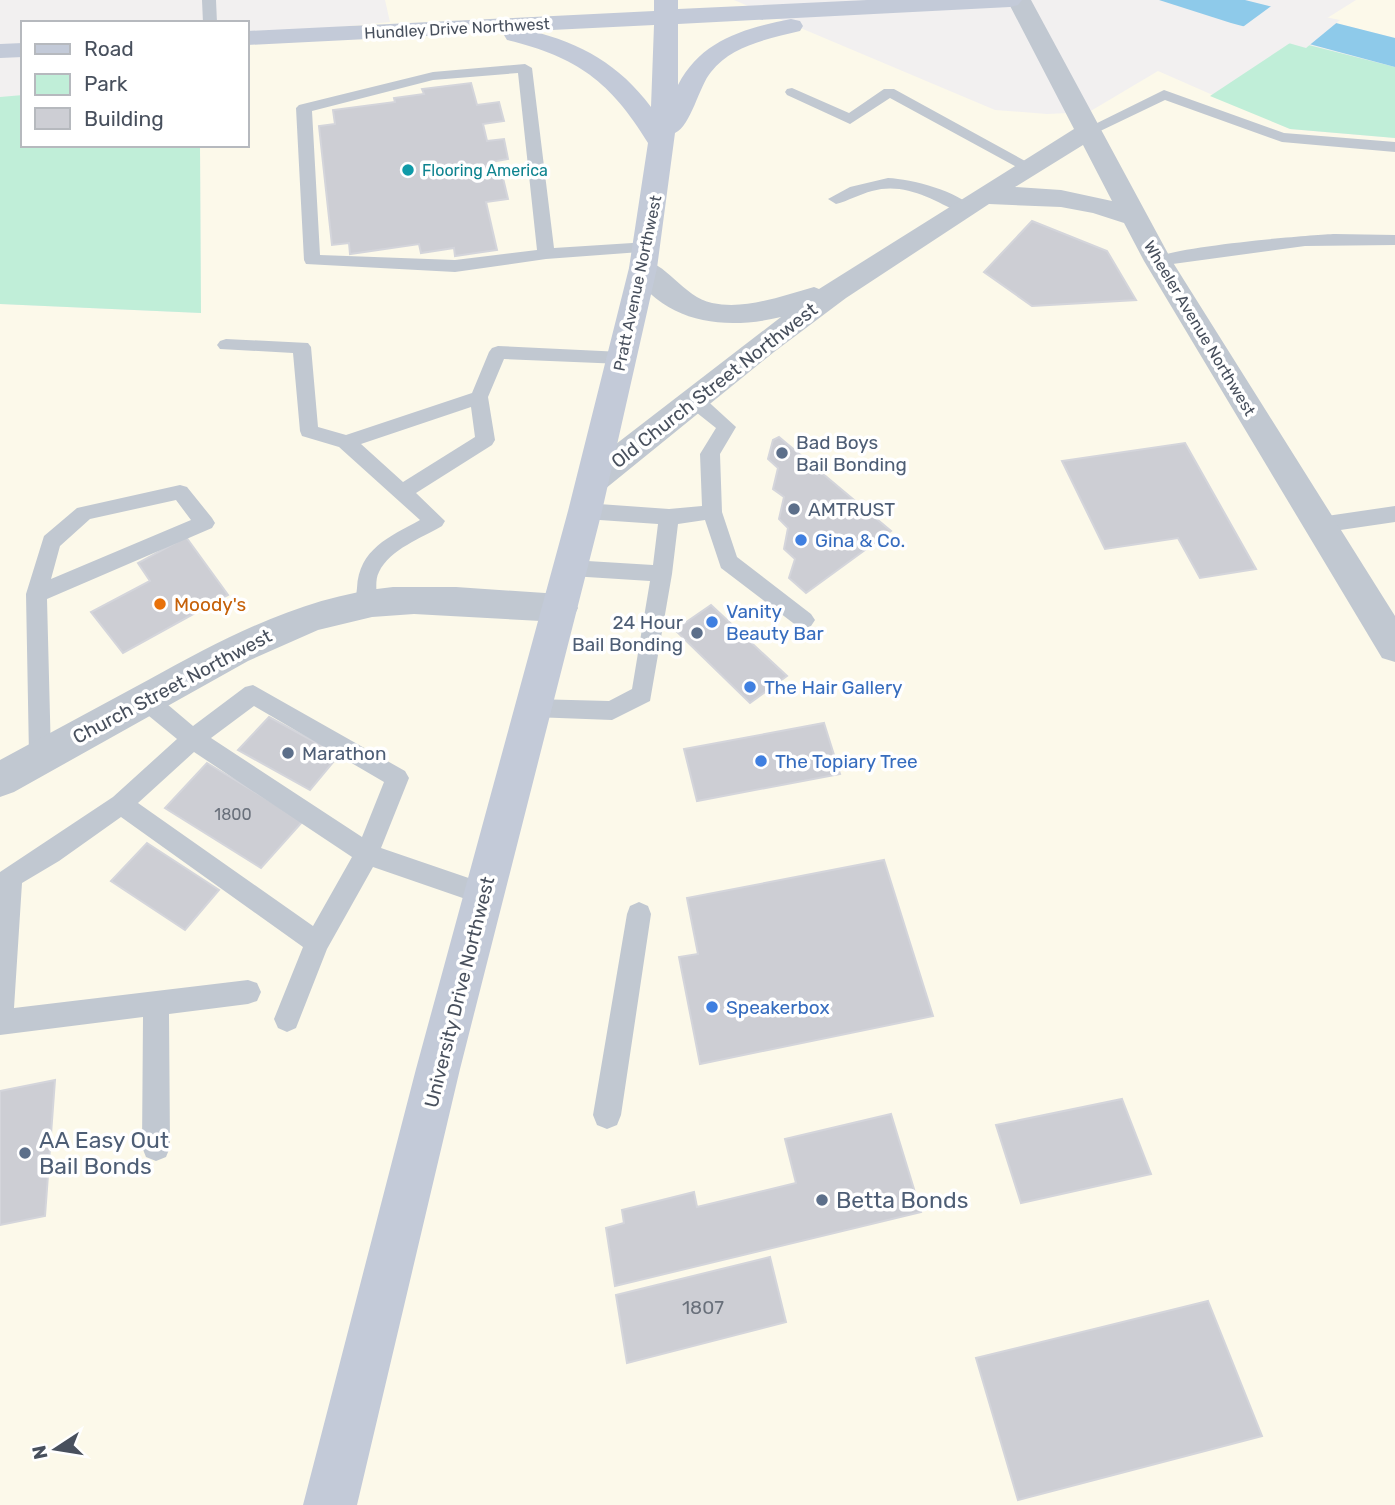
<svg xmlns="http://www.w3.org/2000/svg" width="1395" height="1505" font-family="Rubik,sans-serif">
<rect width="100%" height="100%" fill="#f2f0f0"/>
<path fill="#fcf9ea" d="M385 0H734L995 110 1047 114 1089 112 1158 71 1290 129 1395 138V1505H0V304L201 313 200 145H247V36L390 22Z
M1356 0H1395V38L1324 20Z"/>
<path fill="#c0eed8" d="M1293 41 1395 67V138L1290 129 1210 96Z
M23 95V145H200L201 313 0 304V97Z"/>
<path fill="#8ecaea" d="M1159 0H1245L1395 38V67L1231 23Z"/>
<path fill="#f2f0f0" d="M1274 4 1325 17 1340 20 1306 48 1240 29Z"/>
<path fill="#cdced4" stroke="#d4d5db" stroke-width="2" d="M471 83 477 105 499 102 504 121 483 124 487 141 504 139 508 159 491 162 495 179 503 178 508 199 486 202 497 250 455 256 454 248 421 253 419 244 350 254 349 243 332 245 319 126 335 124 333 110 395 102 394 98 424 94 422 89Z
M1032 221 1107 251 1136 300 1032 306 984 272Z
M779 437 891 531 806 593 789 578 795 559 784 549 788 528 779 519 784 497 773 489 778 468 768 459 773 440Z
M1185 443 1256 569 1200 578 1178 538 1105 549 1062 461Z
M186 537 228 595 123 653 91 612 150 581 138 563Z
M711 605 787 676 750 703 675 630Z
M269 717 339 755 310 790 238 750Z
M824 723 840 774 697 801 684 749Z
M207 763 303 821 261 868 165 808Z
M147 843 219 890 185 930 111 881Z
M884 860 933 1016 700 1064 679 957 698 954 687 898Z
M55 1080 45 1216 0 1225V1091Z
M1122 1099 1151 1174 1021 1203 996 1125Z
M891 1114 921 1212 615 1286 606 1228 624 1223 622 1210 694 1192 697 1207 796 1183 785 1139Z
M770 1257 786 1322 627 1363 616 1295Z
M1208 1301 1262 1436 1018 1500 976 1358Z"/>
<g fill="none" stroke-linecap="round" stroke-linejoin="round">
<path fill="#c1c8d1" fill-rule="evenodd" d="M202 0H216L217 23H203Z
M525 64 532 68 554 248 648 242 654 243 656 247 654 251 546 259 455 272 306 264 304 260 296 108 299 105 433 72ZM518 73 537 250 455 260 320 255 312 111 433 80Z
M792 88 849 113 884 89H894L1036 167 1028 172 1022 170 890 98 850 124 787 95 785 92 787 89Z
M1164 90 1284 133 1395 142V152L1282 142 1165 100 1094 134 1089 136 1081 131Z
M888 178C912 179 958 191 974 209L966 214 960 213C932 199 904 182 872 191 860 194 848 201 836 204L828 199 850 187Z
M1335 234 1395 235V245L1305 246 1158 266 1150 261C1161 247 1309 235 1335 234Z
M226 339 308 343 311 347 318 427 346 435 472 393 489 352 492 348 498 346 622 352 628 354 631 358 628 362 622 364 504 359 488 397 495 440 492 445 416 493 445 521 442 526C422 538 390 549 379 572 373 583 380 598 373 610L366 612 359 610C355 603 356 597 357 588 359 549 389 537 420 520L339 447 302 436 300 431 293 353 220 349 217 345 220 341ZM471 407 475 437 403 482 361 444Z
M694 393 701 395 736 427 720 454 722 512 737 557 811 614 815 620 811 626 804 629 797 626 721 568 705 520 678 524 672 574 650 701 612 720 533 717 525 715 522 708 525 701 533 699 609 701 632 689 650 581 571 576 564 574 561 568 564 562 571 560 653 565 658 524 585 519 578 516 575 511 578 506 585 503 669 509 702 506 700 454 716 428 687 405 685 400 687 395Z
M180 485 187 487 212 518 215 523 212 528 47 599 51 756 48 763 40 766 32 763 29 756 26 594 44 536 77 508ZM176 500 191 520 51 579 60 546 90 519Z
M1395 506V522L1320 533 1313 530 1310 525 1313 520 1320 517Z
M253 685 405 771 409 778 381 848 492 886 495 894 492 902 483 905 373 867 327 949 296 1028 287 1032 278 1028 274 1019 303 947 121 817 59 861 22 883 14 1008 248 980 257 983 261 992 257 1001 248 1004 169 1014 170 1147 166 1157 156 1161 146 1157 142 1147 143 1017 0 1035V872L113 797 177 739 138 707 135 700 138 693 146 691 154 693 193 726 245 687ZM254 706 384 782 362 837 211 738ZM194 752 352 857 313 926 138 803Z
M639 902 648 906 651 914 621 1115 617 1125 607 1129 597 1125 593 1115 627 914 630 906Z"/>
<path fill="#c1c8d1" fill-rule="evenodd" d="M1007 0H1031L1172 261 1395 616V662L1382 658 1144 261 1124 223 1093 213 1061 207 989 204 846 298 774 352 605 489 593 492 581 489 576 480 581 471 781 317C722 331 664 323 629 268L633 261C662 253 681 297 712 303 746 310 781 296 814 287L819 289 1074 129ZM1083 145 1112 201 1061 190 1015 187Z
M393 587H456L560 594 573 598 578 608 573 618 560 622 414 614 372 617 318 630 248 661 14 792 0 797V760C50 733 100 706 150 679 228 636 304 596 393 587Z"/>
<path fill="#c3cad8" fill-rule="evenodd" d="M654 0H678V9L867 0H1022L1018 5 1010 7 678 24V85C701 40 745 28 791 19L800 21 803 26 800 31C768 39 732 45 711 72 699 86 691 126 675 133L657 268 602 511 460 1069 357 1505H303L416 1069 568 511 629 268 648 143C610 81 577 57 507 40L504 35 506 32 247 45V31L654 11ZM654 25 651 107C620 65 581 43 531 31Z
M23 43V57L0 58V44Z"/>
</g>
<circle fill="#0f9aa8" stroke="#fff" stroke-width="2.5" cx="408" cy="170" r="7"/>
<g fill="#5c6f8a" stroke="#fff" stroke-width="2.5">
<circle cx="782" cy="453" r="7"/>
<circle cx="794" cy="509" r="7"/>
<circle cx="697" cy="633" r="7"/>
<circle cx="288" cy="753" r="7"/>
<circle cx="25" cy="1153" r="7"/>
<circle cx="822" cy="1200" r="7"/>
</g>
<g fill="#3f7fe0" stroke="#fff" stroke-width="2.5">
<circle cx="801" cy="540" r="7"/>
<circle cx="712" cy="622" r="7"/>
<circle cx="750" cy="687" r="7"/>
<circle cx="761" cy="761" r="7"/>
<circle cx="712" cy="1007" r="7"/>
</g>
<circle fill="#e8710a" stroke="#fff" stroke-width="2.5" cx="160" cy="604" r="7"/>
<g text-anchor="middle" stroke-width="7" stroke-linejoin="round" paint-order="stroke">
<g font-size="16" fill="#48505d" stroke="#fff">
<text transform="translate(457 28) rotate(-3)" y="6">Hundley Drive Northwest</text>
<text transform="translate(637 283) rotate(-78)" y="6">Pratt Avenue Northwest</text>
<text transform="translate(1200 328) rotate(59)" y="6">Wheeler Avenue Northwest</text>
</g>
<g font-size="16" fill="#0d838f" stroke="#fff" text-anchor="start">
<text x="422" y="176">Flooring America</text>
</g>
<g font-size="16" fill="#69707b">
<text x="233" y="820">1800</text>
</g>
<g font-size="19" fill="#48505d" stroke="#fff">
<text transform="translate(714 385) rotate(-38)" y="7">Old Church Street Northwest</text>
<text transform="translate(172 686) rotate(-28)" y="7">Church Street Northwest</text>
<text transform="translate(459 992) rotate(-76)" y="7">University Drive Northwest</text>
</g>
<g font-size="19" fill="#4e5e75" stroke="#fff" text-anchor="start">
<text x="796" y="449">Bad Boys<tspan x="796" dy="22">Bail Bonding</tspan></text>
<text x="808" y="516">AMTRUST</text>
<text x="683" y="629" text-anchor="end">24 Hour<tspan x="683" dy="22">Bail Bonding</tspan></text>
<text x="302" y="760">Marathon</text>
</g>
<g font-size="19" fill="#366cbe" stroke="#fff" text-anchor="start">
<text x="815" y="547">Gina &amp; Co.</text>
<text x="726" y="618">Vanity<tspan x="726" dy="22">Beauty Bar</tspan></text>
<text x="764" y="694">The Hair Gallery</text>
<text x="775" y="768">The Topiary Tree</text>
<text x="726" y="1014">Speakerbox</text>
</g>
<g font-size="19" fill="#c56008" stroke="#fff" text-anchor="start">
<text x="174" y="611">Moody's</text>
</g>
<g font-size="19" fill="#69707b">
<text x="703" y="1314">1807</text>
</g>
<g font-size="23" fill="#4e5e75" stroke="#fff" text-anchor="start">
<text x="39" y="1148">AA Easy Out<tspan x="39" dy="26">Bail Bonds</tspan></text>
<text x="836" y="1208">Betta Bonds</text>
</g>
</g>
<rect x="21" y="21" width="228" height="126" fill="#ffffff" stroke="#b6b9be" stroke-width="2"/>
<rect x="35" y="44" width="35" height="10" fill="#c3cad8" stroke="#b6b9be" stroke-width="2"/>
<text x="84" y="56" font-size="21" fill="#48505d">Road</text>
<rect x="35" y="74" width="35" height="21" fill="#c0eed8" stroke="#b6b9be" stroke-width="2"/>
<text x="84" y="91" font-size="21" fill="#48505d">Park</text>
<rect x="35" y="108" width="35" height="21" fill="#cdced4" stroke="#b6b9be" stroke-width="2"/>
<text x="84" y="126" font-size="21" fill="#48505d">Building</text>
<g transform="translate(56 1449) rotate(258)" stroke="#ffffff" stroke-width="5" paint-order="stroke">
<path d="M0-5L12 26L0 18L-12 26Z" fill="#48505d"/>
<text y="-10" font-size="19" font-weight="bold" text-anchor="middle" fill="#48505d">N</text>
</g>
</svg>
